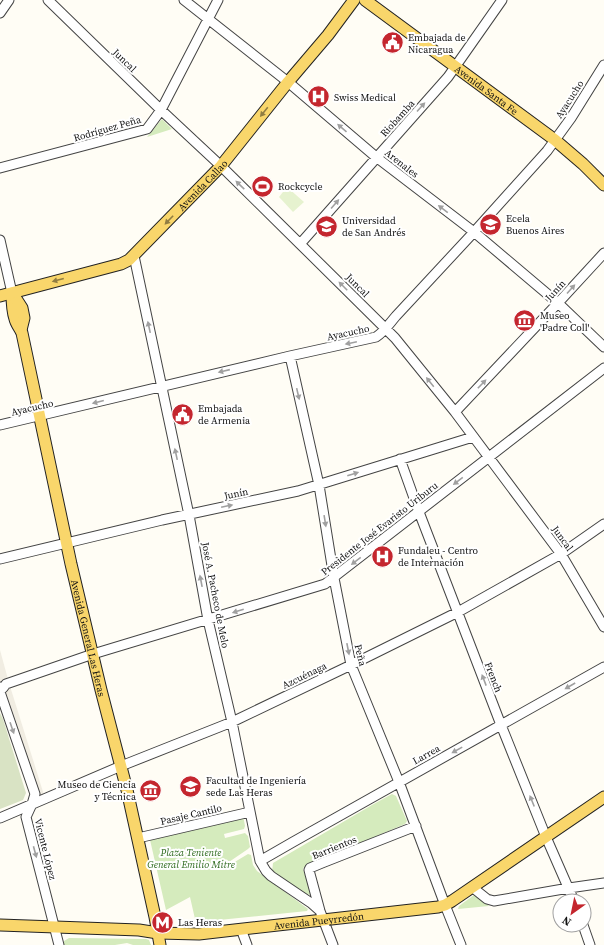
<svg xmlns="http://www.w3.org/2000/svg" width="604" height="945" font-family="'Source Serif 4',serif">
<rect width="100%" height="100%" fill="#fffdf5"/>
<path fill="#d5ebbd" d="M162 119 172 129 147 137Z
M392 794 396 796 407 821 405 824 304 867 303 869 311 894 310 895 304 893 272 872 273 863 372 805Z
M242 809 245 826 244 829 224 834 225 838 245 833 248 836 250 847 248 849 226 864 228 866 248 854 251 855 253 865 257 871 308 909 307 911 209 921 195 919 190 897 166 910 148 831Z
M474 895 489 906 458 909 459 906Z
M69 938 146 939 149 940 151 945H133L127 943 115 945H64V941Z"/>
<path fill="#d9e3c4" d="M0 713 3 719 26 793 23 800 0 809Z"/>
<path fill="#e6f2cf" d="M287 187 304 202 293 212 279 197Z"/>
<path fill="#f1ede2" d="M0 650 9 683 44 795H42L38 793 5 693 0 682Z"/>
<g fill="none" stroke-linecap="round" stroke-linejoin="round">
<defs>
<path id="minor" d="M48 0 161 110 221 166 300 244 395 338 455 412 561 554 604 627
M184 0 288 82 376 157 474 232 558 303 604 347
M0 13 9 0
M0 168 147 129 161 110 218 0
M0 240 12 293
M300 244 448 77 502 0
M134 256 189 515 208 620 232 722 260 861 266 871 271 876 311 903 320 911
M290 356 319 485 334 578 351 665 399 782 445 905 461 945
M455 412 558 303 604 253
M0 425 290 356 376 337C385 331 389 324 396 316L474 232 547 151 571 118 604 65
M400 459 419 512 501 725 546 837 574 901
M0 559 162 520 298 491 473 437
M0 687 3 688 6 684 93 654 325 584 604 368
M0 692 35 794 32 804 26 817 59 945
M0 818 121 766 232 722 351 665 458 612 561 554 604 524
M138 838 250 812
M260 861 293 842 604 667
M472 887 487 899 494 901 569 888 604 883
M583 925 590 945
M241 929 247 945
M333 945 320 911 310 874 309 870 310 868 322 863 416 826"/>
<g id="major">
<path id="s1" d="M365 0 555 140 583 164 604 185"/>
<path id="s2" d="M12 293C12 301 12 310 15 319 16 324 20 328 22 333L71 564 101 690 127 790 155 917 160 945"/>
<path d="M13 294 22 308 24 318 21 330"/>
<path id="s3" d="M0 296 121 264 129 260 221 166 288 82 328 35 354 0"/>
<path id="s4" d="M0 925 139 930 158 933 199 934 438 907 445 905 452 901 604 797"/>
</g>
</defs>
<use href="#minor" stroke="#444" stroke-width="11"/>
<use href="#major" stroke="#222" stroke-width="13"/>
<use href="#minor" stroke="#fff" stroke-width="9"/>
<use href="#major" stroke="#f9d66b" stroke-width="11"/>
</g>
<defs><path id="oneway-solid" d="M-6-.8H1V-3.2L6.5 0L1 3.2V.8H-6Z"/></defs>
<g fill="#a0a0a0">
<use href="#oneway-solid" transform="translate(421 107) rotate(-48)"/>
<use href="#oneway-solid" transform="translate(342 128) rotate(-139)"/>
<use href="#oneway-solid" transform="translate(240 185) rotate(-136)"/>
<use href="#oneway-solid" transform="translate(335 204) rotate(-49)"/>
<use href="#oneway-solid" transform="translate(443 209) rotate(-143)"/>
<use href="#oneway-solid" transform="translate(343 286) rotate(-135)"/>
<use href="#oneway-solid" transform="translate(571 289) rotate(-48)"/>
<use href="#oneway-solid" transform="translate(149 327) rotate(-102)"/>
<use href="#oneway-solid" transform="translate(351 343) rotate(168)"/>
<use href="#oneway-solid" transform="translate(224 371) rotate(167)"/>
<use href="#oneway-solid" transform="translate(430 382) rotate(-129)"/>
<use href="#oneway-solid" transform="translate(482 384) rotate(-46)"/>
<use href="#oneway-solid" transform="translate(298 394) rotate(77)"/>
<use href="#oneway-solid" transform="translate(98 402) rotate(166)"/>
<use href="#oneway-solid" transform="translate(176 454) rotate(-102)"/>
<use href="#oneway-solid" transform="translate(353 474) rotate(-18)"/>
<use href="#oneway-solid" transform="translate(458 481) rotate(143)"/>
<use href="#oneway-solid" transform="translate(227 506) rotate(-12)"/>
<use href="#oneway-solid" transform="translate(325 521) rotate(81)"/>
<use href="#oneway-solid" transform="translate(356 561) rotate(142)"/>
<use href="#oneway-solid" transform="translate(201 581) rotate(-101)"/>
<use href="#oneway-solid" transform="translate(238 611) rotate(163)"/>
<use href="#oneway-solid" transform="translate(348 649) rotate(79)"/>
<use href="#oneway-solid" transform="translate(484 680) rotate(-111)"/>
<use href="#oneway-solid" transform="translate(570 686) rotate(150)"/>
<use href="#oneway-solid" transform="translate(12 728) rotate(71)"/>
<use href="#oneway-solid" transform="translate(457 750) rotate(151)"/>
<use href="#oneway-solid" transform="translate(532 801) rotate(-112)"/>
<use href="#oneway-solid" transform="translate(35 852) rotate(75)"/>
</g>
<g fill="#917d42">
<use href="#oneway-solid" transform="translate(264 112) rotate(129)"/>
<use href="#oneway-solid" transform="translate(169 220) rotate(134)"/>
<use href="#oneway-solid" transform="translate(58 280) rotate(165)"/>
</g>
<defs>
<symbol id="civic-disc" viewBox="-11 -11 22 22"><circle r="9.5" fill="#c4262e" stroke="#fff"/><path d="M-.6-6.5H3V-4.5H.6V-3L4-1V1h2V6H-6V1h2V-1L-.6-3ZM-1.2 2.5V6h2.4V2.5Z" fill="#fff"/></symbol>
<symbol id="hospital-disc" viewBox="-11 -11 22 22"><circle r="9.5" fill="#c4262e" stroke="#fff"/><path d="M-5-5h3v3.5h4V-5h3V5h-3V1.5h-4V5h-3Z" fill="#fff"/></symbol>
<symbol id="stadium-disc" viewBox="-11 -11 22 22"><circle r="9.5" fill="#c4262e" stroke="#fff"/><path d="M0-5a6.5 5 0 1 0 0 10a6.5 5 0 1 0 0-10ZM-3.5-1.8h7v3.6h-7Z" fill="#fff"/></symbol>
<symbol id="university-disc" viewBox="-11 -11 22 22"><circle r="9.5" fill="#c4262e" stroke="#fff"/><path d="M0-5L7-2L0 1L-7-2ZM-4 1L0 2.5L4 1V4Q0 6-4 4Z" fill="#fff"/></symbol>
<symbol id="museum-disc" viewBox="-11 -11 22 22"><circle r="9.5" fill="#c4262e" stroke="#fff"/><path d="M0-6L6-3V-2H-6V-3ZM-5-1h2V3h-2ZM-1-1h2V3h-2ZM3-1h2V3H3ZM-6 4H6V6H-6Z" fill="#fff"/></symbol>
<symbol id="metro-disc" viewBox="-11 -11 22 22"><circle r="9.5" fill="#c4262e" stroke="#fff"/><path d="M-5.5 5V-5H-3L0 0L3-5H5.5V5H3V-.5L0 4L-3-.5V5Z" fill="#fff"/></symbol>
</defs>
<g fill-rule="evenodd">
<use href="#civic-disc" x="380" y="30" width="25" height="25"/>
<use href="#hospital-disc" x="306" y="84" width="25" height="25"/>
<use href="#stadium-disc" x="250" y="174" width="25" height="25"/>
<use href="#university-disc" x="478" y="212" width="25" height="25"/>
<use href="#university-disc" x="314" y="214" width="25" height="25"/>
<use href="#museum-disc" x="512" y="308" width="25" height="25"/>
<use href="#civic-disc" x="170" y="402" width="25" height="25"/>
<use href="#hospital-disc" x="370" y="544" width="25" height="25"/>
<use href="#university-disc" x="178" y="774" width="25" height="25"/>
<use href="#museum-disc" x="138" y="778" width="25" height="25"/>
<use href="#metro-disc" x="150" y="910" width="25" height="25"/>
</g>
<g text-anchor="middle" stroke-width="4" stroke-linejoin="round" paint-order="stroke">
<g font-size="10" fill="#111" stroke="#fff" text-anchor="start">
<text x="408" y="41">Embajada de<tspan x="408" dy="12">Nicaragua</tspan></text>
<text x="334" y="101">Swiss Medical</text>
<text x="278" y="190">Rockcycle</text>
<text x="506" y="222">Ecela<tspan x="506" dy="12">Buenos Aires</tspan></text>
<text x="342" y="224">Universidad<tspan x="342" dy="12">de San Andrés</tspan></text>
<text x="540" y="319">Museo<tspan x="540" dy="12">'Padre Coll'</tspan></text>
<text x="198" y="412">Embajada<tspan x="198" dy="12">de Armenia</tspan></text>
<text x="398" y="554">Fundaleu - Centro<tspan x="398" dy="12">de Internación</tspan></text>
<text x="206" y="784">Facultad de Ingeniería<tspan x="206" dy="12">sede Las Heras</tspan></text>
<text x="136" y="788" text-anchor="end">Museo de Ciencia<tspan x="136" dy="12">y Técnica</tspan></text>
<text x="178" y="926">Las Heras</text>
</g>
<g font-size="10" fill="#111" stroke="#fff">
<text transform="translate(125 60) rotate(44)" y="4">Juncal</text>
<text dy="4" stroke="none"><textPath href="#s1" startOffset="151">Avenida Santa Fe</textPath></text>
<text transform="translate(569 99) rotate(-57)" y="4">Ayacucho</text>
<text transform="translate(397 118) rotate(-48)" y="4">Riobamba</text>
<text transform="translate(107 128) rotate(-16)" y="4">Rodríguez Peña</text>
<text transform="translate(402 163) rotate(38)" y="4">Arenales</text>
<text dy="4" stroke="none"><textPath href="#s3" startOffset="239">Avenida Callao</textPath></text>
<text transform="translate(358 285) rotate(45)" y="4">Juncal</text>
<text transform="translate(555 290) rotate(-47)" y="4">Junín</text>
<text transform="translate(348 332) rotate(-12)" y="4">Ayacucho</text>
<text transform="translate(32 407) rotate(-13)" y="4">Ayacucho</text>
<text transform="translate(236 493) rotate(-12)" y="4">Junín</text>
<text transform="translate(379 528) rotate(-38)" y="4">Presidente José Evaristo Uriburu</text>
<text transform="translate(563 538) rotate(54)" y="4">Juncal</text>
<text transform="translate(216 595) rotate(79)" y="4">José A. Pacheco de Melo</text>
<text dy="4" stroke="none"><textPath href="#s2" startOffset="354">Avenida General Las Heras</textPath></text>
<text transform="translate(361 655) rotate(76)" y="4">Peña</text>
<text transform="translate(304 675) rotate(-26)" y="4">Azcuénaga</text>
<text transform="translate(494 677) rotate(69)" y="4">French</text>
<text transform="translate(426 754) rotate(-29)" y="4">Larrea</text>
<text transform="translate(191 814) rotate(-13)" y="4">Pasaje Cantilo</text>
<text transform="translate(334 847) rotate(-22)" y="4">Barrientos</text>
<text transform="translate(46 849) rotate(76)" y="4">Vicente López</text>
<text dy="4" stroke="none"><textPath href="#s4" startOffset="320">Avenida Pueyrredón</textPath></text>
</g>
<g font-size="10" font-style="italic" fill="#2f6b1f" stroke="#fff">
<text x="191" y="856">Plaza Teniente<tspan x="191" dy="12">General Emilio Mitre</tspan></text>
</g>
</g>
<g transform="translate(572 913) rotate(213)"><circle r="19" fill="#ffffff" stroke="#a0a0a0"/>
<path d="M0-3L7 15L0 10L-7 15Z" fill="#c4262e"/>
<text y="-6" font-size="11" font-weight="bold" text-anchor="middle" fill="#111111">N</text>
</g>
</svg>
